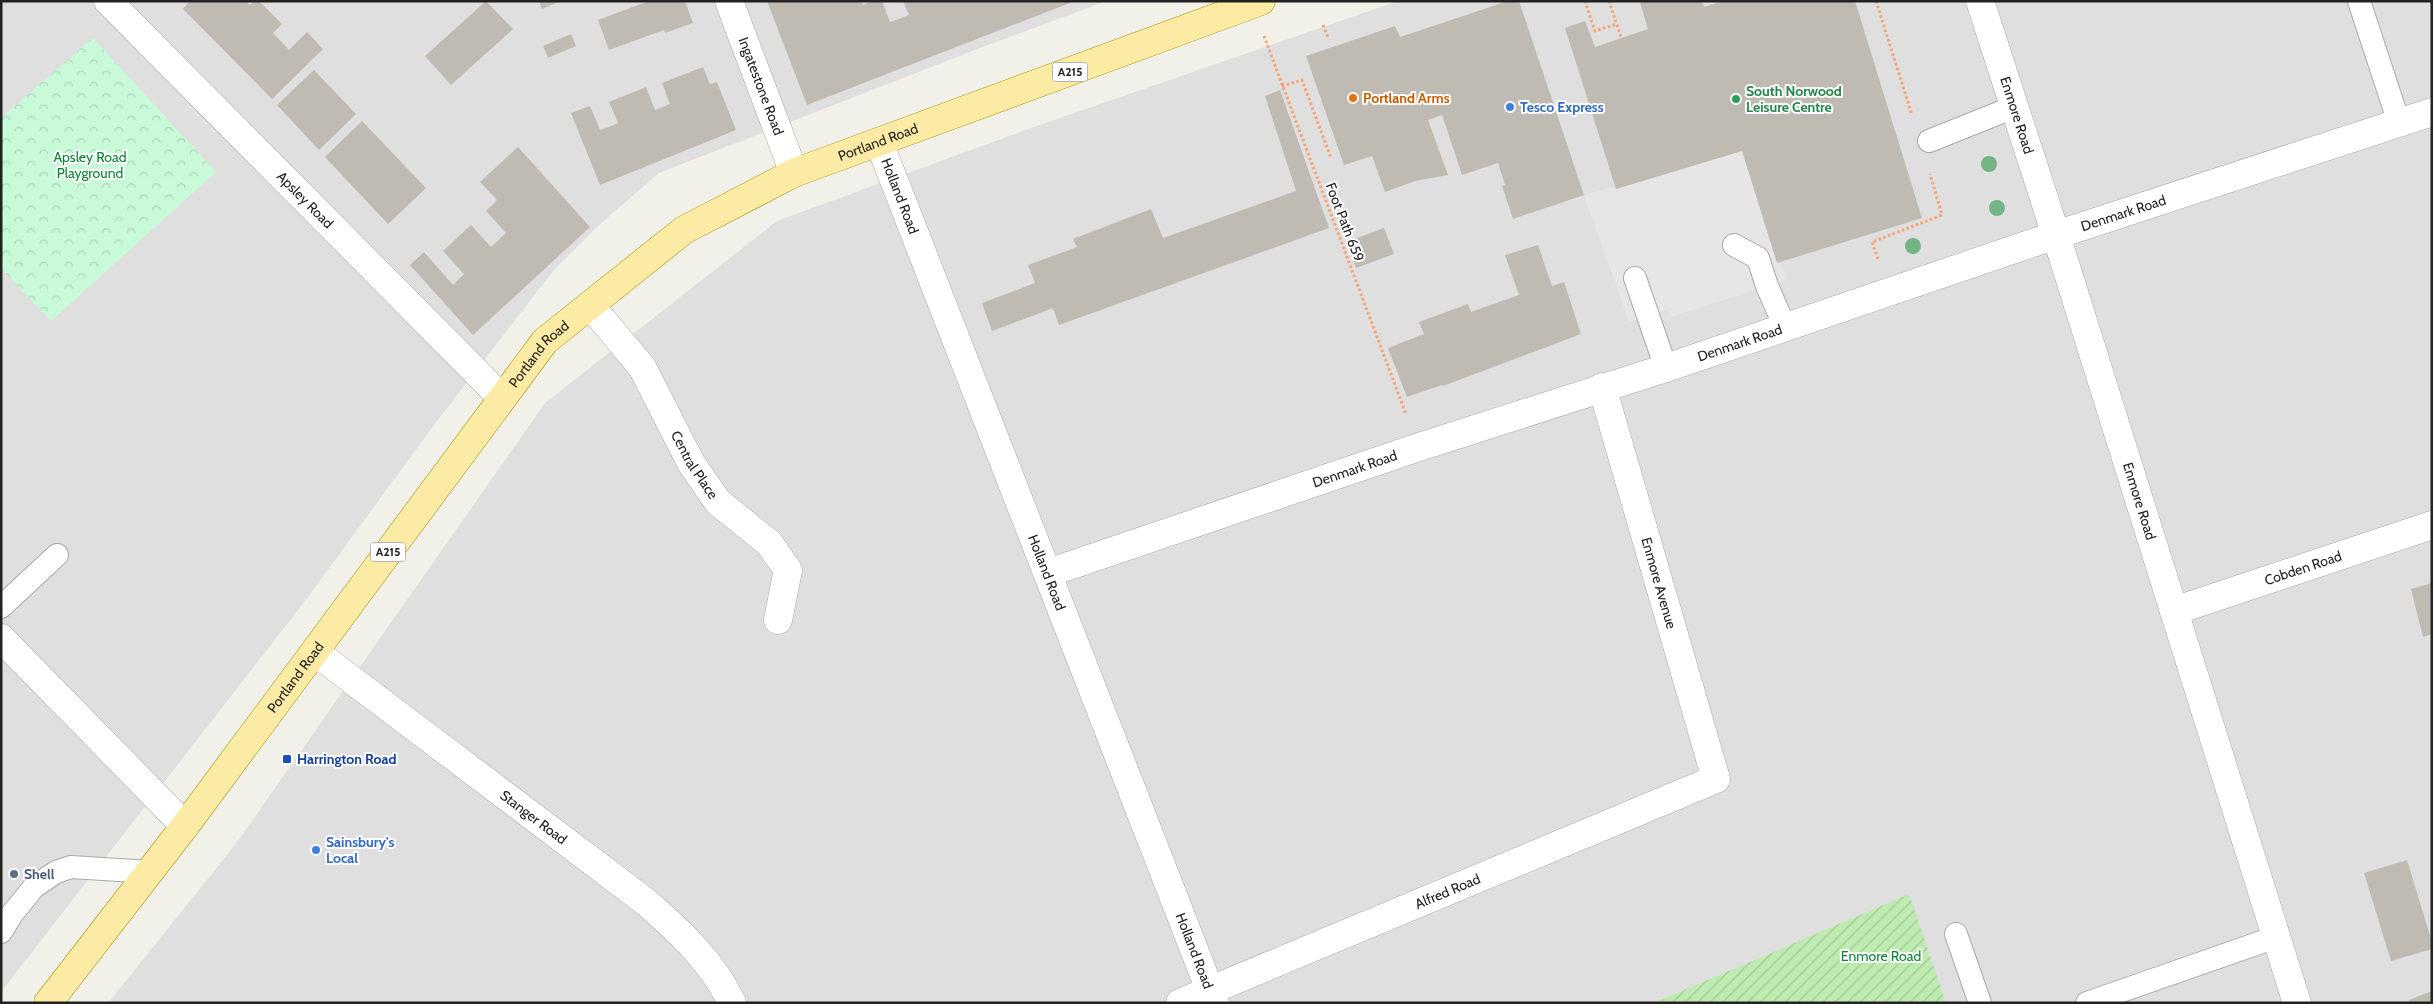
<svg xmlns="http://www.w3.org/2000/svg" width="2433" height="1004" font-family="Cabin,sans-serif">
<defs>
<pattern id="park-crowns" width="20" height="18" patternUnits="userSpaceOnUse" patternTransform="scale(1.25)"><rect width="20" height="18" fill="#c8fad8"/><path d="M2 6a3 3 0 1 1 6 0M12 15a3 3 0 1 1 6 0" fill="none" stroke="#acd6b9"/></pattern>
<pattern id="garden-furrows" width="10" height="10" patternUnits="userSpaceOnUse" patternTransform="scale(1.25)"><rect width="10" height="10" fill="#beebb0"/><path d="M-1 1l2-2M0 10L10 0M9 11l2-2" fill="none" stroke="#a3c997"/></pattern>
</defs>
<rect width="100%" height="100%" fill="#f2f1e9"/>
<path fill="#e0dfdf" d="M1 1H1107L988 45 659 173 599 225 554 270 437 421 308 597 1 992Z
M1398 1H2432V1003H108L235 845 545 403 777 221 1028 129Z"/>
<path fill="url(#park-crowns)" d="M93 38 216 172 51 321 1 268V118Z"/>
<path fill="url(#garden-furrows)" d="M1909 894 1946 1003H1654Z"/>
<path fill="#e6e6e6" d="M1746 150 1787 280 1670 317 1668 310 1629 322 1584 195 1615 186 1617 189Z"/>
<path fill="#bfbbb2" d="M190 1H246L250 5 254 1H259L282 24 273 33 289 50 307 32 323 49 272 99 183 9Z
M486 1 513 29 451 85 425 56Z
M539 1H560L542 9Z
M649 1H685L693 23 665 33 664 30 609 50 598 20Z
M767 1H861L863 5 873 1H882L890 22 909 15 903 1H1075L807 105Z
M1508 1H1519L1584 195 1513 219 1502 186 1505 185 1498 163 1462 175 1442 115 1428 120 1448 175 1415 181 1385 192 1372 156 1344 165 1306 56 1395 26 1400 37Z
M1646 1H1702L1704 7 1723 1H1855L1922 218 1777 263 1742 151 1616 189 1565 28 1585 21 1595 47 1648 29 1640 3Z
M571 34 576 46 548 58 543 46Z
M703 67 710 84 717 82 736 130 600 185 571 113 590 106 600 130 609 127 618 123 609 102 646 87 655 110 670 104 662 83Z
M314 70 356 114 319 150 277 105Z
M1280 90 1329 228 1059 325 1053 308 992 331 982 303 1035 283 1028 265 1077 247 1073 239 1151 209 1163 238 1296 191 1265 96Z
M362 121 426 188 388 224 325 157Z
M518 147 590 227 473 335 410 265 424 252 453 285 464 274 443 251 471 225 491 247 506 233 486 211 497 200 480 182Z
M1384 228 1394 254 1356 268 1347 242Z
M1538 245 1552 286 1564 282 1581 334 1443 386 1442 385 1407 397 1388 348 1424 334 1419 322 1468 304 1471 312 1519 295 1505 255Z
M2432 583V634L2423 637 2411 589Z
M2407 860 2432 942V949L2391 961 2364 873Z
M2432 991V1003H2409V1000Z"/>
<g fill="none" stroke-linecap="round" stroke-linejoin="round">
<defs>
<path id="service" d="M2359 1 2399 123
M1929 141 2014 107
M1734 245 1758 258 1767 286 1785 327
M1635 278 1666 368
M1 607 57 555
M1 932 12 914 34 887 56 872 71 867 151 872
M1956 934 1980 1003
M2087 1003 2276 937"/>
<g id="minor">
<path id="s1" d="M108 1 502 398"/>
<path id="s2" d="M729 1 794 173"/>
<path id="s3" d="M1980 1 2056 235 2297 1003"/>
<path id="s4" d="M879 142 1215 1003"/>
<path id="s5" d="M590 305 642 367 691 463 718 502 769 543 788 570 778 620"/>
<path id="s6" d="M1048 573 1419 447 1666 368 2056 235 2432 112"/>
<path id="s7" d="M2174 611 2432 525"/>
<path d="M1 638 185 826"/>
<path id="s8" d="M315 652 646 902C679 931 713 962 732 1003"/>
<path id="s9" d="M1180 1003 1716 779 1602 387"/>
</g>
<g id="primary">
<path id="s10" d="M48 1003 185 826 545 341 684 230 794 173 1261 1"/>
</g>
</defs>
<use href="#service" stroke="#a9a9a9" stroke-width="24"/>
<use href="#minor" stroke="#a9a9a9" stroke-width="29"/>
<use href="#primary" stroke="#9f9201" stroke-width="29"/>
<path stroke="#f9a272" stroke-width="3" stroke-dasharray="2.5 2.5" stroke-linecap="butt" d="M1585 1 1595 31 1617 24
M1609 1 1621 37
M1876 1 1912 115
M1323 25 1328 38
M1264 36 1406 414
M1282 86 1302 80 1331 158
M1878 259 1872 242 1942 215 1930 174"/>
<use href="#service" stroke="#fff" stroke-width="22"/>
<use href="#minor" stroke="#fff" stroke-width="28"/>
<use href="#primary" stroke="#fbeba4" stroke-width="28"/>
</g>
<g fill="#74b485">
<circle cx="1989" cy="164" r="8"/>
<circle cx="1997" cy="208" r="8"/>
<circle cx="1913" cy="246" r="8"/>
</g>
<circle fill="#e8710a" stroke="#fff" stroke-width="2" cx="1353" cy="98" r="5"/>
<circle fill="#2e9e5b" stroke="#fff" stroke-width="2" cx="1736" cy="99" r="5"/>
<g fill="#3f7fe0" stroke="#fff" stroke-width="2">
<circle cx="1510" cy="107" r="5"/>
<circle cx="316" cy="850" r="5"/>
</g>
<rect fill="#1a4fb4" stroke="#fff" stroke-width="2" x="282" y="754" width="10" height="10" rx="2.5"/>
<circle fill="#5c6f8a" stroke="#fff" stroke-width="2" cx="14" cy="874" r="5"/>
<g text-anchor="middle" stroke-width="4" stroke-linejoin="round" paint-order="stroke">
<g fill="#fff" stroke="#646464" stroke-width="1">
<rect x="1052.5" y="62.5" width="35" height="19" rx="4"/>
<rect x="370.5" y="542.5" width="35" height="19" rx="4"/>
</g>
<g font-size="12" font-weight="bold" fill="#222">
<text x="1070" y="76">A215</text>
<text x="388" y="556">A215</text>
</g>
<g font-size="14" fill="#222" stroke="#fff">
<text dy="5" stroke="none"><textPath href="#s2" startOffset="91">Ingatestone Road</textPath></text>
<text dy="5" stroke="none"><textPath href="#s3" startOffset="120">Enmore Road</textPath></text>
<text dy="5" stroke="none"><textPath href="#s10" startOffset="1219">Portland Road</textPath></text>
<text dy="5" stroke="none"><textPath href="#s4" startOffset="58">Holland Road</textPath></text>
<text dy="5" stroke="none"><textPath href="#s1" startOffset="280">Apsley Road</textPath></text>
<text dy="5" stroke="none"><textPath href="#s6" startOffset="1134">Denmark Road</textPath></text>
<text transform="translate(1345 222) rotate(69)" y="5">Foot Path 659</text>
<text dy="5" stroke="none"><textPath href="#s6" startOffset="729">Denmark Road</textPath></text>
<text dy="5" stroke="none"><textPath href="#s10" startOffset="814">Portland Road</textPath></text>
<text dy="5" stroke="none"><textPath href="#s5" startOffset="192">Central Place</textPath></text>
<text dy="5" stroke="none"><textPath href="#s6" startOffset="324">Denmark Road</textPath></text>
<text dy="5" stroke="none"><textPath href="#s3" startOffset="525">Enmore Road</textPath></text>
<text dy="5" stroke="none"><textPath href="#s7" startOffset="136">Cobden Road</textPath></text>
<text dy="5" stroke="none"><textPath href="#s4" startOffset="462">Holland Road</textPath></text>
<text transform="translate(1659 583) rotate(74)" y="5">Enmore Avenue</text>
<text dy="5" stroke="none"><textPath href="#s10" startOffset="409">Portland Road</textPath></text>
<text dy="5" stroke="none"><textPath href="#s8" startOffset="274">Stanger Road</textPath></text>
<text dy="5" stroke="none"><textPath href="#s9" startOffset="290">Alfred Road</textPath></text>
<text dy="5" stroke="none"><textPath href="#s4" startOffset="868">Holland Road</textPath></text>
</g>
<g font-size="14" font-weight="bold" fill="#27864d" stroke="#fff" text-anchor="start">
<text x="1746" y="96">South Norwood<tspan x="1746" dy="16">Leisure Centre</tspan></text>
</g>
<g font-size="14" font-weight="bold" fill="#c56008" stroke="#fff" text-anchor="start">
<text x="1363" y="103">Portland Arms</text>
</g>
<g font-size="14" font-weight="bold" fill="#366cbe" stroke="#fff" text-anchor="start">
<text x="1520" y="112">Tesco Express</text>
<text x="326" y="847">Sainsbury's<tspan x="326" dy="16">Local</tspan></text>
</g>
<g font-size="14" fill="#0d8334" stroke="#fff">
<text x="90" y="162">Apsley Road<tspan x="90" dy="16">Playground</tspan></text>
<text x="1881" y="961">Enmore Road</text>
</g>
<g font-size="14" font-weight="bold" fill="#164399" stroke="#fff" text-anchor="start">
<text x="297" y="764">Harrington Road</text>
</g>
<g font-size="14" font-weight="bold" fill="#4e5e75" stroke="#fff" text-anchor="start">
<text x="24" y="879">Shell</text>
</g>
</g>
<rect width="2433" height="1004" fill="none" stroke="#222222" stroke-width="5"/>
</svg>
